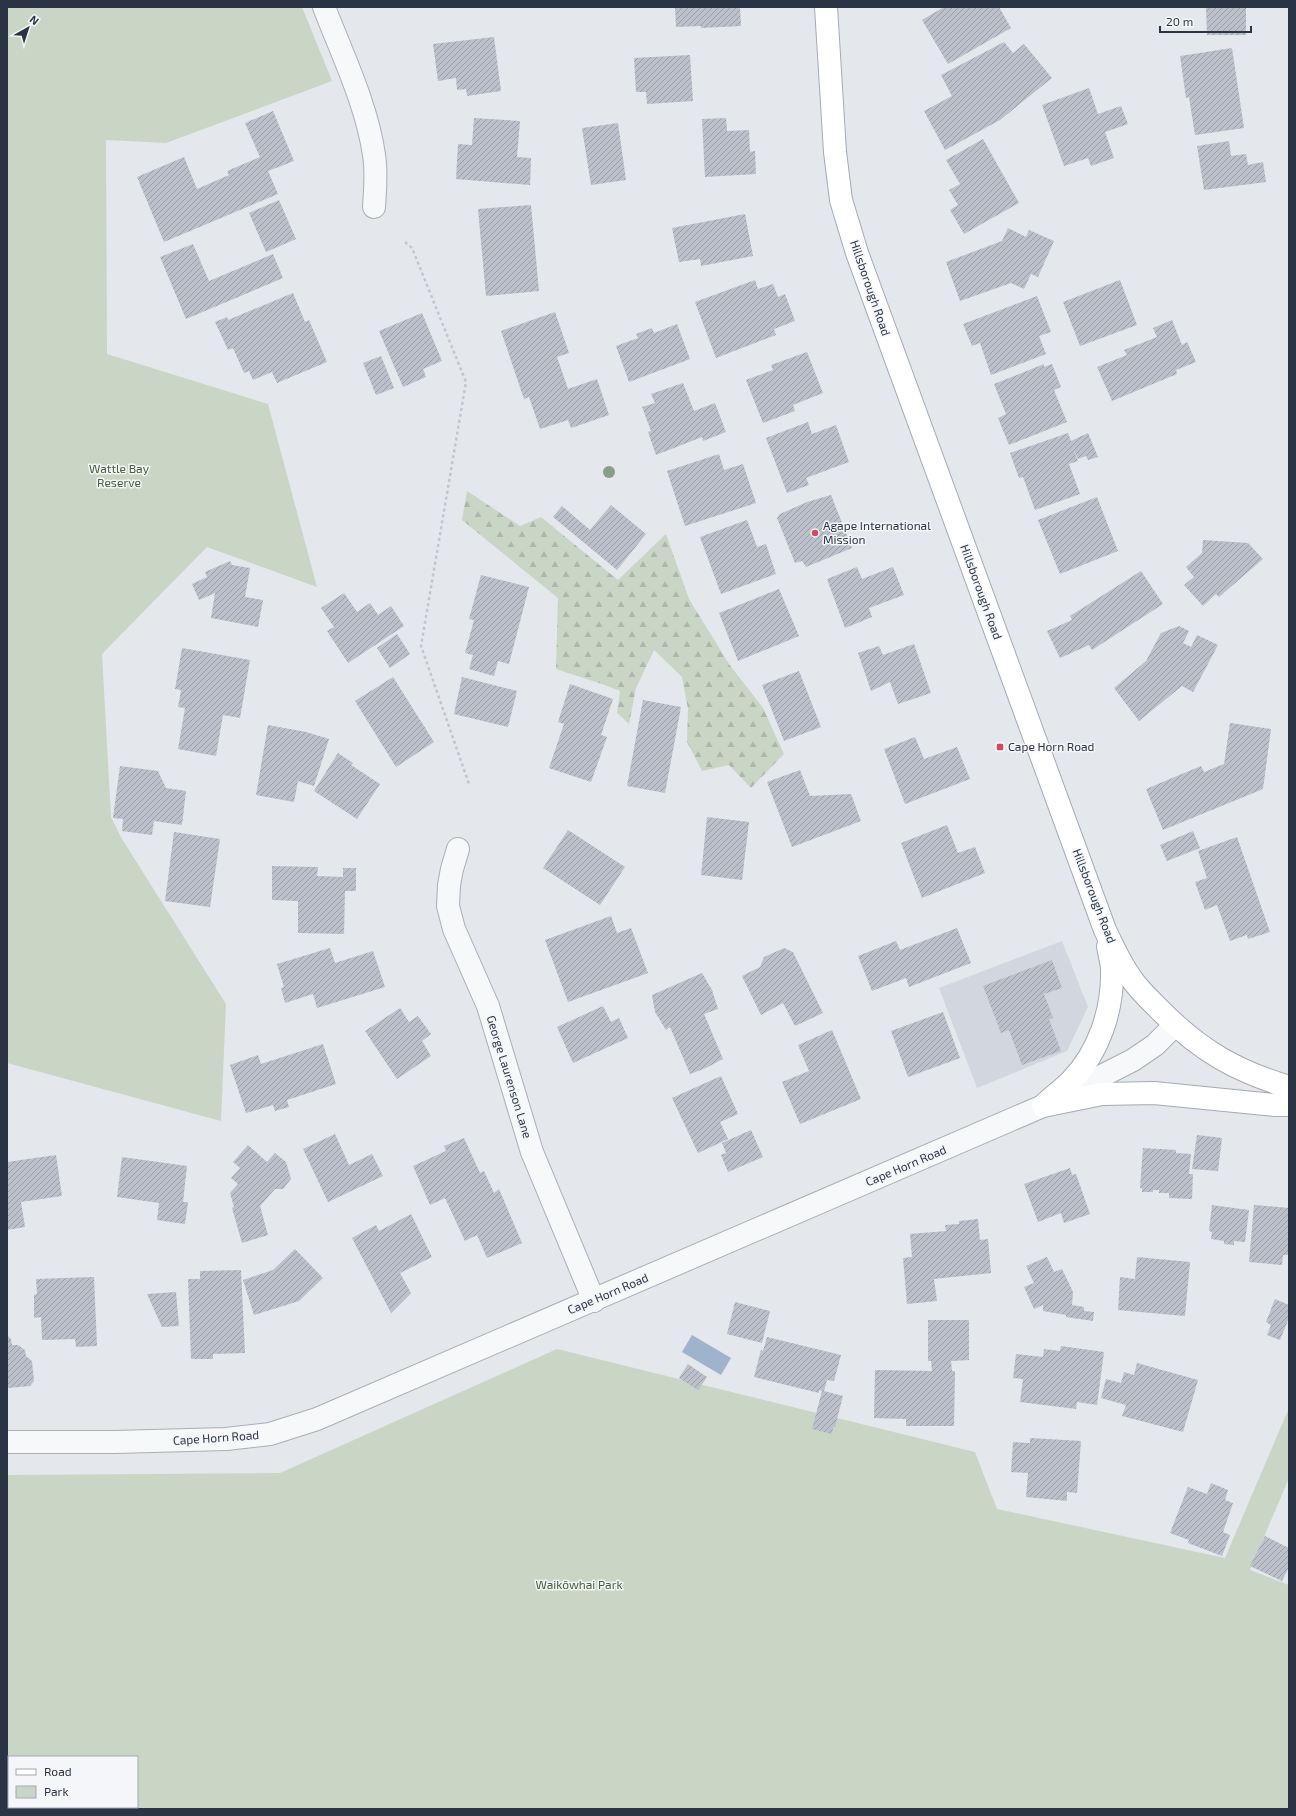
<svg xmlns="http://www.w3.org/2000/svg" width="1296" height="1816" font-family="'Exo 2',sans-serif">
<defs>
<pattern id="forest-firs" width="22" height="20" patternUnits="userSpaceOnUse"><rect width="22" height="20" fill="#c9d6c5"/><path d="M5 1l3.5 6h-7zM16 11l3.5 6h-7z" fill="#adb8ab"/></pattern>
<pattern id="building-hatch" width="6" height="6" patternUnits="userSpaceOnUse"><rect width="6" height="6" fill="#bbc0ca"/><path d="M-1 1l2-2M0 6l6-6M5 7l2-2" fill="none" stroke="#989da6"/></pattern>
</defs>
<rect width="100%" height="100%" fill="#e4e7ec"/>
<path fill="#d2d6de" d="M1062 941 1088 1007 1067 1051 977 1088 939 988Z"/>
<path fill="url(#forest-firs)" d="M467 491 520 526 541 517 618 580 666 534 689 599 729 664 763 708 784 754 751 788 729 765 702 771 687 742 688 709 682 677 654 650 636 688 629 724 617 713 620 691 602 684 556 669 558 598 462 520Z"/>
<path fill="#c9d6c5" fill-rule="evenodd" d="M7 7H302L332 81 166 143 106 140 107 354 268 404 317 587 207 547 102 654 111 817 122 839 226 1004 221 1121 7 1063Z
M557 1349 975 1452 997 1509 1225 1558 1289 1408V1478L1250 1570 1289 1585V1809H7V1475L280 1473ZM9 1757H137V1807H9Z"/>
<path fill="#9fb4cc" d="M692 1335 731 1358 721 1375 682 1352Z"/>
<path fill="url(#building-hatch)" d="M675 7H740L741 26 701 28V26L676 27Z
M944 7H999L1011 28 948 64 922 20Z
M1206 7H1246V35H1207Z
M494 37 501 91 467 96 466 89 457 90 456 78 438 81 433 44Z
M1004 42 1013 53 1024 44 1052 78 1000 120 945 150 924 111 952 96 941 75Z
M1232 48 1244 128 1195 135 1189 97 1186 98 1180 56Z
M690 55 693 101 647 104 646 92H636L634 58Z
M1089 88 1098 114 1121 106 1128 124 1105 132 1114 158 1091 166 1088 158 1064 166 1042 105Z
M273 111 294 161 268 171 278 194 164 242 137 177 184 157 197 189 229 175 227 171 260 157 245 123Z
M474 118 520 121 517 157 531 158 530 185 456 179 458 144 472 145Z
M726 118 727 131 749 130 750 152 755 151 756 174 705 177 702 119Z
M618 123 626 180 591 185 582 128Z
M983 139 1019 203 964 234 950 210 958 205 949 190 960 184 946 160Z
M1229 141 1231 156 1246 154 1248 165 1263 162 1266 182 1204 190 1197 146Z
M279 200 296 239 266 252 249 213Z
M531 205 539 291 486 296 478 209Z
M745 214 753 256 701 266 700 259 679 262 672 228Z
M1008 228 1026 237 1029 230 1054 241 1038 277 1031 274 1024 289 1011 283 960 301 946 262 1002 241Z
M193 244 209 281 273 254 283 278 186 319 160 257Z
M755 280 758 289 773 284 778 297 785 294 795 321 774 329 776 335 716 358 695 302Z
M1120 280 1137 325 1080 346 1063 302Z
M293 293 305 322 309 320 327 362 277 383 272 372 253 380 249 371 244 373 233 348 228 350 215 322 227 317 228 320Z
M1037 296 1051 332 1039 336 1046 354 991 375 980 343 972 346 963 324Z
M555 312 569 353 557 357 568 389 597 379 609 415 571 428 568 420 540 429 529 397 524 399 501 331Z
M422 313 442 361 423 369 426 377 403 387 379 331Z
M1172 320 1182 345 1187 342 1196 362 1176 370 1177 374 1112 401 1097 367 1127 355 1124 350 1157 337 1153 328Z
M677 324 690 359 629 382 616 346 638 338 636 334 652 328 654 333Z
M807 352 823 393 793 405 795 411 763 423 746 380 773 370 771 365Z
M381 356 394 388 376 395 363 363Z
M1044 364V367L1052 364 1061 387 1054 390 1067 422 1009 445 998 418 1006 414 994 384Z
M683 383 694 411 715 403 726 432 703 441 702 437 656 455 648 432 651 431 642 407 655 403 651 394Z
M808 422 812 434 836 425 849 462 806 478 809 485 787 493 766 438Z
M1068 433 1071 441 1088 433 1098 457 1088 460 1086 456 1078 459 1072 446 1078 461 1069 464 1080 494 1035 510 1023 477 1019 478 1010 453Z
M719 454 724 470 743 464 756 503 685 526 667 471Z
M831 495 852 548 806 567 802 561 795 563 777 518 780 514 807 502Z
M1097 497 1118 551 1060 574 1038 520Z
M611 505 646 534 617 570 553 517 562 506 590 530Z
M747 520 757 547 766 544 776 574 721 594 700 537Z
M1203 540 1248 543 1263 559 1219 597 1216 594 1203 606 1184 585 1194 577 1186 567 1202 553Z
M230 561 232 565 250 568 245 597 263 600 258 627 211 618 215 593 199 600 192 584 207 577 205 572Z
M857 567 862 579 893 567 904 595 869 608 872 617 845 628 827 579Z
M1141 571 1163 604 1092 650 1089 645 1060 658 1047 631 1072 620 1070 616Z
M481 575 529 587 509 664 498 661 494 676 469 669 473 655 465 653 474 620 469 619Z
M779 589 799 636 738 661 719 613Z
M344 593 357 612 370 603 378 615 391 606 404 626 348 663 327 631 334 627 321 608Z
M1179 626 1189 631 1183 643 1191 647 1197 635 1218 645 1193 692 1182 686 1139 721 1114 688 1146 661 1161 633Z
M397 634 410 654 390 668 377 648Z
M914 644 931 693 898 704 890 682 871 691 858 653 879 646 883 655Z
M182 648 250 660 240 718 223 715 216 756 178 749 185 708 178 707 181 690 175 689Z
M799 671 821 727 784 741 762 685Z
M393 677 434 742 396 767 355 701Z
M462 677 517 691 508 727 454 714Z
M570 684 613 699 601 735 607 737 591 782 549 768 564 724 558 722Z
M643 700 681 707 665 793 627 786Z
M1230 723 1271 729 1263 789 1163 830 1146 789 1201 766 1204 772 1224 764Z
M268 725 306 732 329 739 314 786 298 781 294 802 256 795Z
M915 737 924 759 957 747 970 779 905 804 884 749Z
M338 753 353 763 351 765 380 784 357 819 314 791Z
M120 766 158 771 166 788 186 791 182 825 154 821 152 835 122 831 123 819 113 818Z
M800 770 810 796 851 794 861 821 792 847 767 782Z
M707 817 749 822 742 880 701 875Z
M947 825 958 853 975 847 985 873 922 898 901 843Z
M568 830 625 867 600 905 543 868Z
M1193 831 1200 848 1167 861 1160 845Z
M174 832 220 839 210 907 165 901Z
M1237 837 1270 932 1248 939 1247 935 1230 941 1217 905 1205 910 1195 882 1207 878 1198 851Z
M272 866 318 867 317 876 343 877V868H356V891H345L344 934 298 933V901L272 900Z
M611 916 617 933 631 928 648 973 568 1002 545 940Z
M957 928 971 963 909 987 906 978 872 991 858 956 896 941 900 950Z
M330 948 335 963 373 951 385 987 317 1008 313 994 285 1003 281 988 284 987 277 964Z
M784 948 793 952 823 1013 795 1026 783 1003 761 1015 742 976 760 967 764 957Z
M1052 960 1062 988 1044 994 1053 1018 1049 1019 1061 1051 1022 1065 1009 1030 1001 1033 983 986Z
M702 973 712 990 718 1009 704 1014 723 1059 706 1068 690 1074 670 1027 666 1030 655 1012 652 995Z
M603 1006 611 1022 619 1018 628 1038 573 1063 557 1027Z
M400 1008 409 1022 418 1016 431 1034 422 1041 431 1056 397 1079 365 1031Z
M943 1012 960 1058 908 1077 891 1031Z
M832 1030 861 1099 800 1124 782 1082 809 1071 798 1045Z
M323 1044 336 1084 287 1100 289 1107 275 1111 273 1105 246 1113 230 1065 258 1055 261 1064Z
M721 1076 738 1114 720 1122 728 1139 698 1153 672 1098Z
M751 1130 763 1157 728 1172 721 1155 726 1153 722 1143Z
M335 1134 349 1165 372 1154 383 1176 328 1202 303 1149Z
M1197 1135 1222 1138 1218 1171 1192 1169Z
M464 1138 480 1173 484 1171 494 1193 499 1189 522 1243 487 1258 477 1235 465 1241 445 1198 430 1205 413 1166 446 1151 444 1146Z
M248 1145 267 1162 275 1153 286 1162 291 1179 283 1189H275L260 1206 268 1235 242 1243 232 1208 234 1207 230 1193 238 1184 231 1178 240 1168 233 1162Z
M1143 1148 1176 1150V1153L1191 1154 1189 1174H1193L1192 1199 1169 1198V1193H1159V1190H1153V1192H1142V1188H1140Z
M56 1155 62 1196 21 1202 25 1227 7 1230V1162Z
M122 1157 187 1166 183 1202H188L185 1224 157 1220 159 1203 117 1197Z
M1070 1168 1072 1175 1076 1174 1090 1214 1064 1223 1061 1213 1038 1222 1024 1184Z
M1212 1205 1249 1210 1245 1242 1234 1241V1245L1224 1244V1241L1211 1239 1212 1232 1209 1231Z
M1254 1205 1289 1208V1255H1283L1282 1265 1249 1262Z
M411 1214 432 1257 400 1273 411 1293 391 1313 352 1238 376 1225 379 1231Z
M978 1219 980 1240 988 1239 991 1273 934 1279 937 1301 907 1304 903 1258 912 1257 910 1234 946 1231 945 1225 959 1224V1221Z
M295 1249 323 1278 299 1301 254 1315 243 1280 273 1270Z
M1047 1257 1054 1272 1062 1269 1073 1292 1072 1305 1084 1307V1311L1094 1312 1093 1321 1066 1317V1315L1043 1311V1305L1034 1309 1024 1287 1034 1283 1026 1266Z
M1137 1257 1190 1262 1185 1316 1118 1310 1120 1277 1135 1279Z
M241 1270 245 1353 213 1354V1359H191L188 1279H200V1271Z
M94 1277 97 1346 76 1347 75 1339 42 1340 41 1317 34 1318V1295L37 1294 36 1279Z
M176 1292 179 1326 162 1327 147 1294Z
M1275 1299 1289 1305V1318L1280 1340 1267 1335 1271 1325 1266 1322Z
M735 1302 770 1311 762 1343 727 1334Z
M928 1320H969V1360L951 1361 952 1371H955L954 1426H906V1419L874 1418 875 1370 932 1371 931 1361H928Z
M7 1335 11 1339 12 1345H18L25 1350 26 1356 32 1361 34 1381 30 1386 7 1388Z
M767 1337 841 1355 834 1381 827 1380 824 1391 843 1396 835 1427H833L832 1434 812 1429 822 1391 819 1390V1393L754 1377 761 1350 763 1351Z
M1061 1346 1104 1352 1097 1405 1077 1402 1076 1409 1020 1402 1023 1379 1013 1378 1016 1354 1043 1357 1044 1349 1060 1351Z
M1137 1363 1198 1380 1183 1432 1122 1416 1126 1405 1101 1398 1106 1379 1121 1383 1124 1372 1134 1375Z
M688 1364 707 1377 698 1390 679 1378Z
M1030 1438 1081 1441 1077 1493 1067 1492V1501L1026 1497 1028 1473 1011 1472 1013 1442 1030 1443Z
M1211 1483 1228 1490 1225 1500 1233 1503 1223 1532 1230 1535 1222 1556 1188 1543 1189 1540 1170 1533 1188 1487 1207 1494Z
M1265 1536 1289 1548V1567L1282 1581 1250 1566Z"/>
<g fill="none" stroke-linecap="round" stroke-linejoin="round">
<defs>
<path id="minor" d="M324 7C342 54 367 105 374 155 377 173 375 190 374 207
M458 849 452 869 449 885 448 906 454 929 488 1006 532 1152 594 1301
M7 1442H115L226 1439 270 1434 317 1419 1043 1106 1133 1060 1155 1045 1175 1025"/>
<path id="primary" d="M826 7 835 152 841 200 857 253 1105 930C1113 946 1120 963 1131 978 1139 990 1151 1001 1162 1012 1201 1051 1236 1071 1289 1087
M1043 1106 1102 1094 1154 1093 1275 1105H1289
M1043 1106C1052 1097 1062 1090 1071 1081 1099 1052 1113 1010 1112 970 1112 962 1109 954 1108 946"/>
</defs>
<use href="#minor" stroke="#a9aeb7" stroke-width="24"/>
<use href="#primary" stroke="#a3abb8" stroke-width="24"/>
<path stroke="#c2c5cb" stroke-width="2.5" stroke-dasharray="3 3" stroke-linecap="butt" d="M405 242 412 248 466 382 421 646 469 784"/>
<use href="#minor" stroke="#f7f8fa" stroke-width="22"/>
<use href="#primary" stroke="#fff" stroke-width="22"/>
</g>
<circle fill="#899d89" cx="609" cy="472" r="6"/>
<g fill="#d1495b" stroke="#f4f6f9" stroke-width="1.5">
<circle cx="815" cy="533" r="4"/>
<rect x="996" y="743" width="8" height="8" rx="2"/>
</g>
<g text-anchor="middle" stroke-width="3" stroke-linejoin="round" paint-order="stroke">
<g font-size="12" fill="#2b3445" stroke="#f4f6f9">
<text transform="translate(870 288) rotate(71)" y="4">Hillsborough Road</text>
<text transform="translate(981 592) rotate(70)" y="4">Hillsborough Road</text>
<text transform="translate(1094 896) rotate(69)" y="4">Hillsborough Road</text>
<text transform="translate(509 1077) rotate(73)" y="4">George Laurenson Lane</text>
<text transform="translate(906 1166) rotate(-23)" y="4">Cape Horn Road</text>
<text transform="translate(608 1294) rotate(-23)" y="4">Cape Horn Road</text>
<text transform="translate(216 1438) rotate(-4)" y="4">Cape Horn Road</text>
</g>
<g font-size="12" fill="#3f6138" stroke="#f4f6f9">
<text x="119" y="473">Wattle Bay<tspan x="119" dy="14">Reserve</tspan></text>
<text x="579" y="1589">Waikōwhai Park</text>
</g>
<g font-size="12" fill="#2b3445" stroke="#f4f6f9" text-anchor="start">
<text x="823" y="530">Agape International<tspan x="823" dy="14">Mission</tspan></text>
<text x="1008" y="751">Cape Horn Road</text>
</g>
</g>
<rect width="1296" height="1816" fill="none" stroke="#2b3445" stroke-width="16"/>
<rect x="8" y="1756" width="130" height="52" fill="#f4f6f9" stroke="#a4a8b1"/>
<rect x="16" y="1769" width="20" height="6" fill="#ffffff" stroke="#a4a8b1"/>
<text x="44" y="1776" font-size="12" fill="#2b3445">Road</text>
<rect x="16" y="1786" width="20" height="12" fill="#c9d6c5" stroke="#a4a8b1"/>
<text x="44" y="1796" font-size="12" fill="#2b3445">Park</text>
<g transform="translate(28 28) rotate(39)" stroke="#f4f6f9" stroke-width="3" paint-order="stroke">
<path d="M0-3L7 15L0 10L-7 15Z" fill="#2b3445"/>
<text y="-6" font-size="11" font-weight="bold" text-anchor="middle" fill="#2b3445">N</text>
</g>
<path d="M1160 26v6h91v-6" fill="none" stroke="#2b3445" stroke-width="2"/>
<text x="1166" y="26" font-size="12" fill="#2b3445" stroke="#f4f6f9" stroke-width="3" paint-order="stroke">20 m</text>
</svg>
